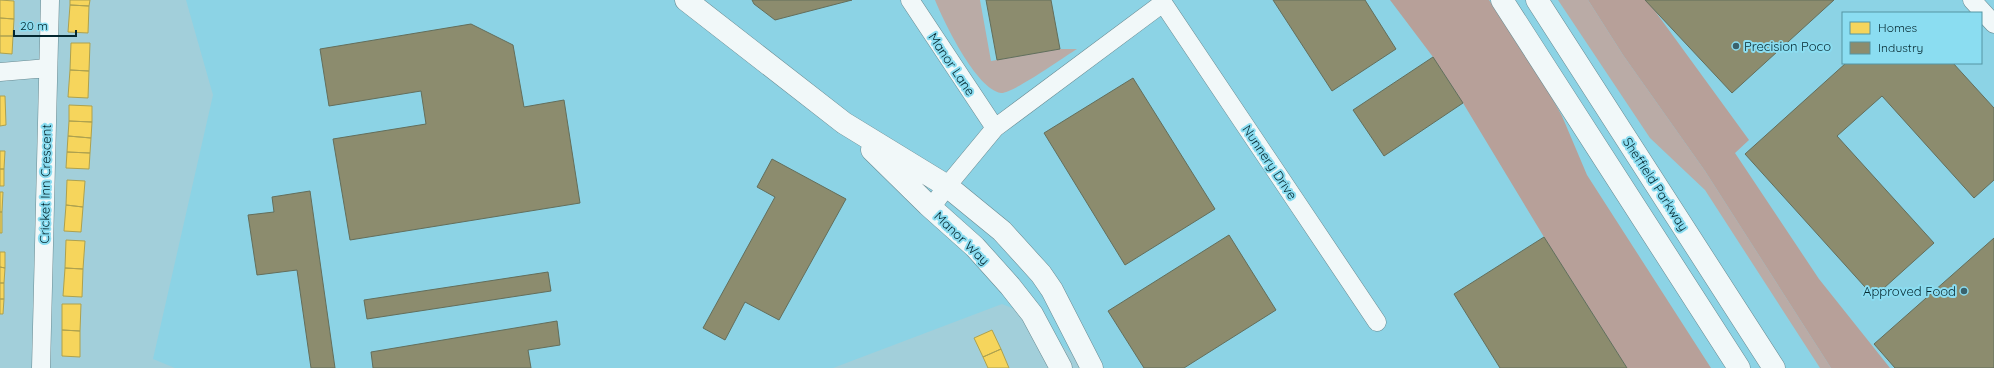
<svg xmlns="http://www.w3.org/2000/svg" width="1994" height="368" font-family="Quicksand,sans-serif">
<rect width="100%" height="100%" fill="#a2cfda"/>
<path fill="#8cd3e5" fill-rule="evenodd" d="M186 0H1994V368H1089L1019 311 1002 304 833 368H175L153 359 213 95ZM1843 13H1981V63H1843Z"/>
<path fill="#baaba6" d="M935 0H980L991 61 1060 49H1077C1064 57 1012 94 1001 93 976 89 944 22 935 0Z
M1558 0H1588L1623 55 1705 171 1831 368H1820L1705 190 1650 138Z"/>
<path fill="#b7a099" d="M1390 0H1489L1533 64 1562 116 1587 175 1711 368H1627L1544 237 1463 103 1433 57Z
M1588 0H1647L1749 140 1735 153 1819 279 1890 368H1831L1705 171 1623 55Z"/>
<path fill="#f6d55c" stroke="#ada14f" d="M0 0 14 1V19L0 18Z
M70 0H90L89 6 70 5Z
M70 5 89 6 88 33 68 32Z
M0 18 14 19 13 36H0Z
M0 36H13L12 54 0 53Z
M71 43H90L89 71 70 70Z
M70 70 89 71 88 98 68 97Z
M0 96H5L6 125 0 126Z
M69 105 92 106V122L69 121Z
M69 121 92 122 91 138 68 136Z
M68 136 91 138 90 153 67 152Z
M0 151H5L4 169H0Z
M67 152 90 153 89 169 66 168Z
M0 169H4V186H0Z
M67 180 85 181 83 207 66 205Z
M0 192H3L2 212H0Z
M66 205 83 207 81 232 64 231Z
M0 212H2V233H0Z
M66 240 85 241 83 269 65 268Z
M0 252H5V268L0 267Z
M0 267 5 268 4 283H0Z
M65 268 83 269 82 297 63 296Z
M0 283H4V299H0Z
M0 299H4L3 314H0Z
M62 304H81L80 331 62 330Z
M62 330 80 331V357L62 356Z
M992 330 1001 349 983 357 974 338Z
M1001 349 1009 368H988L983 357Z"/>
<path fill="#8c8c6e" stroke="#636e5b" d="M752 0H852L775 20 754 4Z
M986 0H1051L1060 49 997 60Z
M1273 0H1365L1396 49 1332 91Z
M1645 0H1834L1732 93Z
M471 24 513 45 524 107 564 100 580 203 350 240 333 139 426 124 421 91 329 106 320 49Z
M1433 57 1463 103 1384 156 1353 110Z
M1846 63H1953L1994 108V180L1974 198 1882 96 1837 136 1934 243 1874 297 1745 154Z
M1133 78 1215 209 1125 265 1044 133Z
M772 159 846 199 779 320 745 302 725 340 703 328 775 197 757 187Z
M310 191 335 368H311L297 270 257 275 248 215 274 212 272 197Z
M1229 235 1276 310 1184 368H1144L1108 311Z
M1544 237 1627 368H1500L1454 294Z
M1994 238V368H1895L1874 344Z
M548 272 551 291 367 319 364 300Z
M557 321 560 345 528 350 531 368H373L371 352Z"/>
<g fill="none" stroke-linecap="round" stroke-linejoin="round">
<defs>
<path id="street" d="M910 0 995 128
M1161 0 1377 322
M1972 0 1994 24
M0 72 48 68
M931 208 947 186 995 128 1163 3
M41 368 50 0"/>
<path id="secondary" d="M686 0 844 123 947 186 1002 231 1041 274 1052 290 1092 368
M872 150 928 205 975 247 1010 286 1032 314 1061 368"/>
<path id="highway" d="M1502 0 1739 368
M1537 0 1774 368"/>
</defs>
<use href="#street" stroke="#698a91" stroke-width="19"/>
<use href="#secondary" stroke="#698a91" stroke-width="23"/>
<use href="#highway" stroke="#698a91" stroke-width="23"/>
<use href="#street" stroke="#f1f8f9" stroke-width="18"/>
<use href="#secondary" stroke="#f1f8f9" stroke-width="22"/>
<use href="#highway" stroke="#f1f8f9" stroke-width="22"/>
</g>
<g fill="#3b626c" stroke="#8bddf1" stroke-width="1.5">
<circle cx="1736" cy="46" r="4"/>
<circle cx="1964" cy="291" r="4"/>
</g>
<g text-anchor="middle" stroke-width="4" stroke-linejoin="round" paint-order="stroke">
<g font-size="13" fill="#042830" stroke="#8bddf1" text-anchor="start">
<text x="1744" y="51">Precision Poco</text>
<text x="1956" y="296" text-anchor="end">Approved Food</text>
</g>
<g font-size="13" fill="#042830" stroke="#8bddf1">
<text transform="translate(952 64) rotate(56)" y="5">Manor Lane</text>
<text transform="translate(1270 162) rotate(56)" y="5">Nunnery Drive</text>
<text transform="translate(45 184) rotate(-89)" y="5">Cricket Inn Crescent</text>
<text transform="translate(1656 184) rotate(57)" y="5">Sheffield Parkway</text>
<text transform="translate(962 238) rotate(44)" y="5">Manor Way</text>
</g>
</g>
<rect x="1842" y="12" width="140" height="52" fill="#8bddf1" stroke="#5595a4"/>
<rect x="1850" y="22" width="20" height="12" fill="#f6d55c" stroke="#5595a4"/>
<text x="1878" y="32" font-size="12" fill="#042830">Homes</text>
<rect x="1850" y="42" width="20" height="12" fill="#8c8c6e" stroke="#5595a4"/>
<text x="1878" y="52" font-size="12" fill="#042830">Industry</text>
<path d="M14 30v6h62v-6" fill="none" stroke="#042830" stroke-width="2"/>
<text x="20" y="30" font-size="12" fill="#042830" stroke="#8bddf1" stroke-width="3" paint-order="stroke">20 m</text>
</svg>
